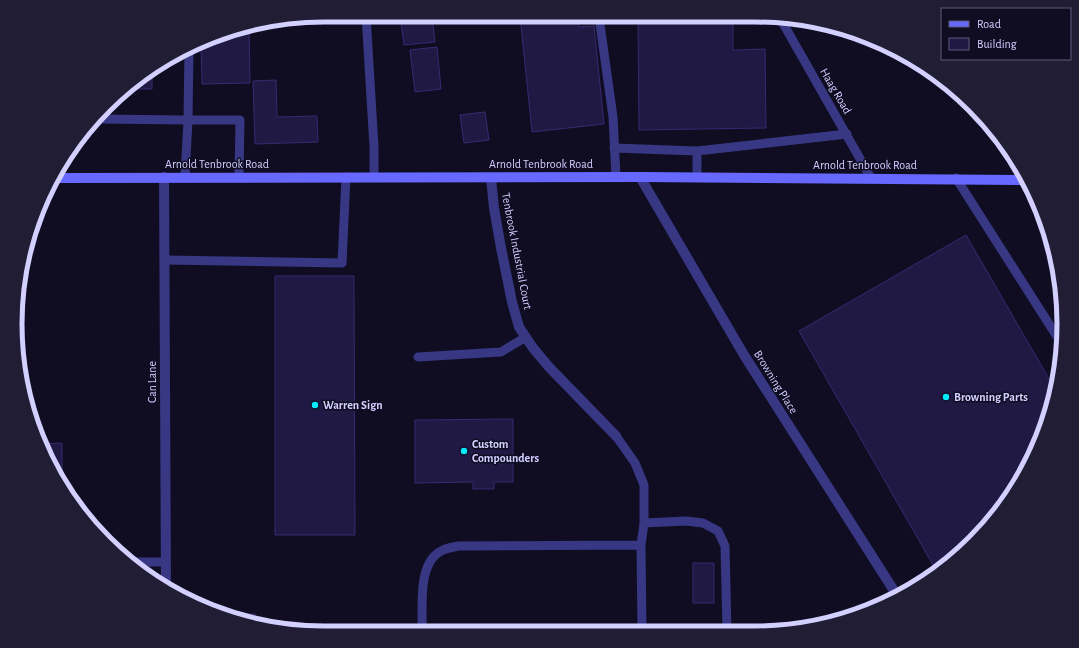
<svg xmlns="http://www.w3.org/2000/svg" width="1079" height="648" font-family="'Alegreya Sans',sans-serif">
<rect width="100%" height="100%" fill="#100d23"/>
<path fill="#201944" stroke="#362a71" d="M400 15 432 16 435 42 404 45Z
M520 16H577L579 27 594 26 604 124 532 132Z
M638 17H733V50L765 49 766 128 639 130Z
M249 27 250 83 202 84 201 44 225 31Z
M437 47 441 89 415 92 410 50Z
M152 70V89H127L136 79Z
M276 80 277 117 317 116 318 142 255 144 253 81Z
M485 112 489 140 464 143 460 115Z
M966 235 1056 391 1054 404 1032 460 1000 512 959 556 937 572 799 331Z
M275 276H354L355 535H275Z
M513 419V482H494V489H473V482L415 483V420Z
M62 443V476H57L41 444Z
M693 563H714V603H693Z
M255 614V623L226 615Z"/>
<g fill="none" stroke-linecap="round" stroke-linejoin="round">
<path stroke="#373783" stroke-width="9" d="M366 15 374 147V177
M599 17 613 117 616 177
M780 18 871 178
M189 50 188 120H240L239 177
M98 119 188 120 185 177
M614 148 697 151V177
M697 151 847 134
M956 178 1063 346
M165 260 342 263 346 177
M418 357 501 352 526 337
M616 436 635 463 644 485V523L641 545 642 632
M644 523 686 521 703 523 718 531 725 546 727 632
M129 562H166
M422 631C423 607 417 564 441 551 446 548 454 547 459 546L641 545"/>
<path stroke="#373783" stroke-width="10" d="M164 177 166 587
M640 177 744 355 898 597
M491 178 494 208 501 248 512 302 519 327 533 348 549 367 616 436"/>
<path stroke="#6668ff" stroke-width="10" d="M55 178 640 177 1027 180"/>
<path stroke="#00ebfa" stroke-width="3" stroke-dasharray="6 5" stroke-linecap="butt" d="M1017 162 1026 178"/>
</g>
<g fill="#00ebfa" stroke="#100d23" stroke-width="1.5">
<circle cx="946" cy="397" r="4"/>
<circle cx="315" cy="405" r="4"/>
<circle cx="464" cy="451" r="4"/>
</g>
<g text-anchor="middle" stroke-width="3" stroke-linejoin="round" paint-order="stroke">
<g font-size="12" fill="#d3cfff" stroke="#100d23">
<text transform="translate(836 91) rotate(60)" y="4">Haag Road</text>
<text x="217" y="168">Arnold Tenbrook Road</text>
<text x="541" y="168">Arnold Tenbrook Road</text>
<text x="865" y="169">Arnold Tenbrook Road</text>
<text transform="translate(517 251) rotate(79)" y="4">Tenbrook Industrial Court</text>
<text transform="translate(152 382) rotate(-90)" y="4">Can Lane</text>
<text transform="translate(776 382) rotate(58)" y="4">Browning Place</text>
</g>
<g font-size="12" font-weight="bold" fill="#d3cfff" stroke="#100d23" text-anchor="start">
<text x="954" y="401">Browning Parts</text>
<text x="323" y="409">Warren Sign</text>
<text x="472" y="448">Custom<tspan x="472" dy="14">Compounders</tspan></text>
</g>
</g>
<path d="M0 0H1079V648H0ZM324 22H755A302 302 0 0 1 1057 324V324A302 302 0 0 1 755 626H324A302 302 0 0 1 22 324V324A302 302 0 0 1 324 22Z" fill="#201d35" fill-rule="evenodd"/>
<path fill="none" stroke="#d3cfff" stroke-width="5" d="M324 22H755A302 302 0 0 1 1057 324V324A302 302 0 0 1 755 626H324A302 302 0 0 1 22 324V324A302 302 0 0 1 324 22Z"/>
<rect x="941" y="8" width="130" height="52" fill="#100d23" stroke="#5e5b7b"/>
<rect x="949" y="21" width="20" height="6" fill="#6668ff" stroke="#5e5b7b"/>
<text x="977" y="28" font-size="12" fill="#d3cfff">Road</text>
<rect x="949" y="38" width="20" height="12" fill="#201944" stroke="#5e5b7b"/>
<text x="977" y="48" font-size="12" fill="#d3cfff">Building</text>
</svg>
